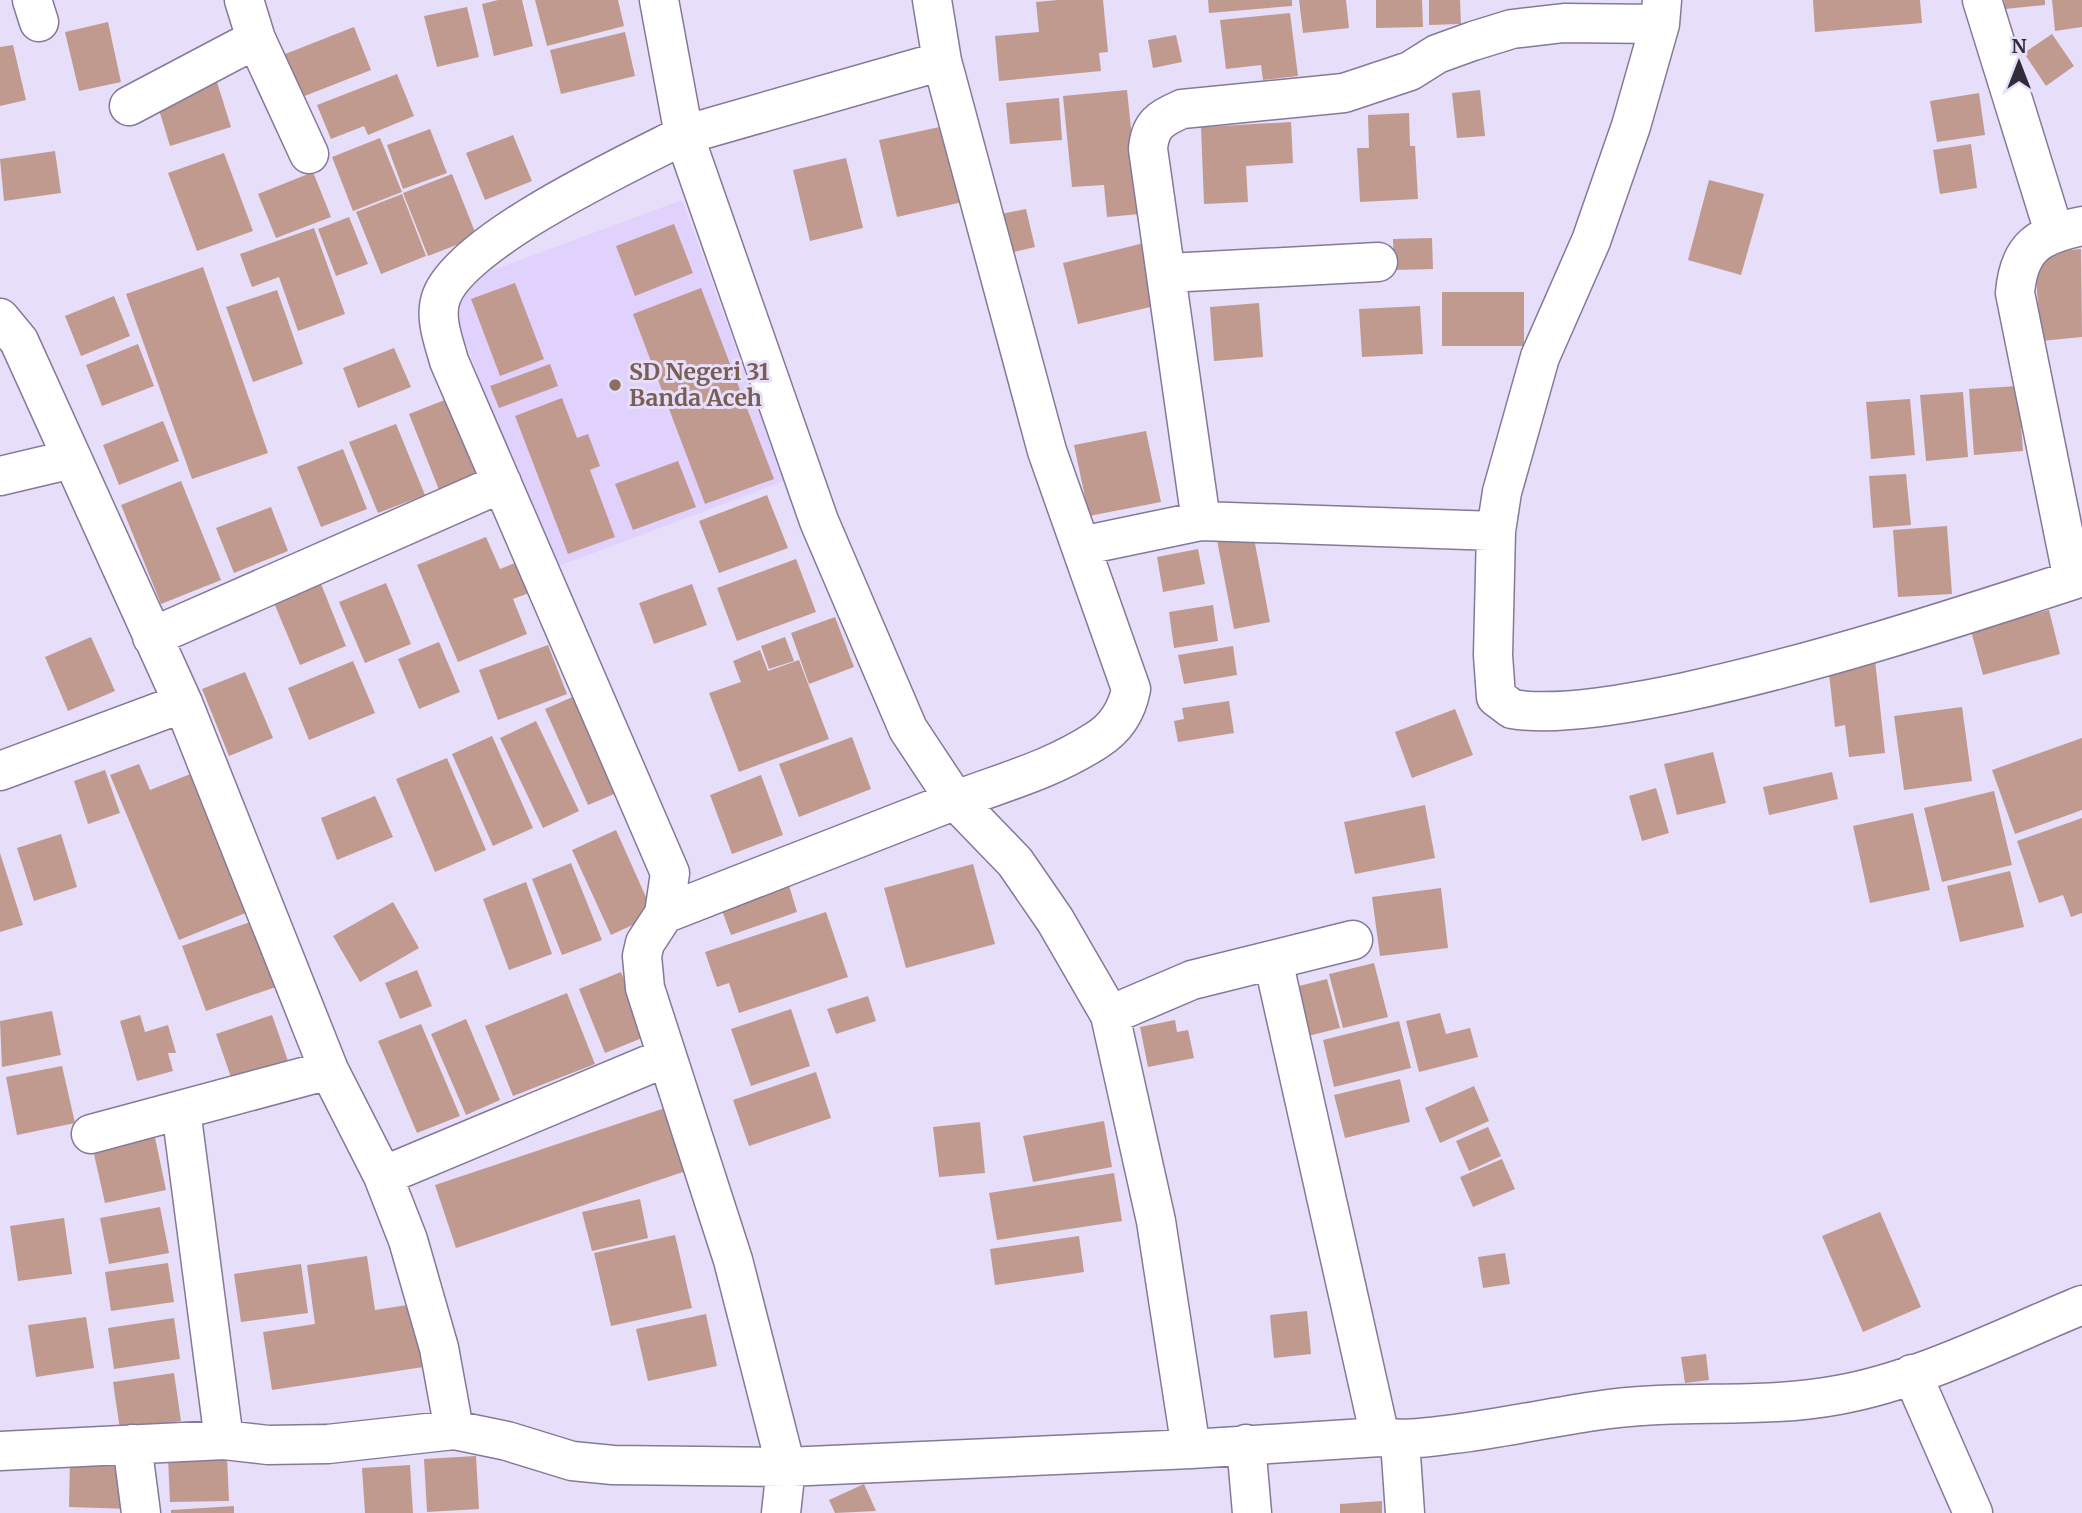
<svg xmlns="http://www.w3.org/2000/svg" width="2082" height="1513" font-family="Merriweather,serif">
<rect width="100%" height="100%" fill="#e7defa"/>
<path fill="#e0d2fc" d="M682 200 784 481 551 569 445 288Z"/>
<path fill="#c19a8f" d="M498 0H522L533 46 494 56 482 4Z
M535 0H618L624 26 547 46Z
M1058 0H1103L1108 52 1099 53 1101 71 999 81 995 36 1039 32 1036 2Z
M1208 0H1292V6L1209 13Z
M1299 0H1346L1349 28 1303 33Z
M1376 0H1422L1423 27 1376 28Z
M1429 0H1460L1461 24 1429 25Z
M1813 0H1920L1922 23 1815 32Z
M2004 0H2045V5L2005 9Z
M2052 0H2082V27L2055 31Z
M467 7 479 57 437 67 424 16Z
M1290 13 1298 76 1263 80 1261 65 1226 69 1220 20Z
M108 22 121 82 79 91 65 32Z
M354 27 371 70 297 99 280 56Z
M625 32 635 76 561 94 550 50Z
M2052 34 2074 66 2046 86 2024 53Z
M1176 35 1182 62 1153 68 1148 40Z
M13 45 26 100 0 106V47Z
M397 74 414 116 368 135 364 126 331 139 317 105Z
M217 82 231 127 170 146 156 100Z
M1127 90 1140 214 1107 217 1104 185 1072 187 1063 96Z
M1480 90 1485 136 1457 138 1452 93Z
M1979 93 1985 135 1937 142 1930 101Z
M1059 98 1062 140 1010 144 1006 103Z
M1409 113 1410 146H1415L1418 199 1360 202 1357 148H1369L1368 115Z
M1291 122 1293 163 1246 166 1248 202 1204 204 1201 127Z
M949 125 967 201 897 217 879 140Z
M430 129 447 173 403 189 387 145Z
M513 135 532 181 485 200 466 153Z
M380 138 402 192 353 211 332 157Z
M1971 144 1977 188 1940 194 1933 150Z
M55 151 61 193 4 201 0 159Z
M224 153 253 231 197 251 168 173Z
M846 158 863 228 810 241 793 170Z
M313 172 331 217 276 238 258 194Z
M452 174 477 237 428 256 403 193Z
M1709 180 1764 194 1741 275 1688 260Z
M402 194 426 256 381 274 356 212Z
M1026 209 1035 247 1010 253 1001 214Z
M349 217 368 264 336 276 318 229Z
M674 224 693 273 635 296 616 246Z
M314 228 345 314 298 331 279 277 252 287 240 254Z
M1432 238 1433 269 1394 270 1393 239Z
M1144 243 1159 305 1078 324 1063 263Z
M2081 249 2082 337 2041 341 2034 253Z
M203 267 268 453 192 479 126 294Z
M515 283 544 359 500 376 471 299Z
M701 288 774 479 705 504 633 314Z
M277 290 303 364 253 382 226 307Z
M1442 292H1524V346H1442Z
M114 296 130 336 81 356 65 316Z
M1259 303 1263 357 1214 361 1210 307Z
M1420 306 1423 354 1362 357 1359 309Z
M138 344 154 386 102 406 86 365Z
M394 348 411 387 358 408 343 368Z
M550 364 558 386 499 408 490 386Z
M2018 386 2023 451 1974 455 1969 389Z
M1963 392 1968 457 1926 461 1920 395Z
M460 394 495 481 443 500 409 414Z
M562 398 577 438 588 434 600 466 590 470 615 537 568 554 515 416Z
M1910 399 1915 455 1871 459 1866 402Z
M163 421 179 461 119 485 103 445Z
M396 424 425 495 378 513 349 442Z
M1146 431 1161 502 1089 516 1074 445Z
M343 449 367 509 321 527 297 467Z
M678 461 696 507 633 530 615 484Z
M1906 474 1911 525 1873 528 1869 476Z
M181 481 221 580 161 604 121 505Z
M767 495 788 548 719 573 699 521Z
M271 507 288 551 234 573 216 528Z
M1947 526 1952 594 1898 597 1893 530Z
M1252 528 1270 622 1234 629 1216 535Z
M486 537 500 569 525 559 537 590 513 599 527 634 458 662 417 565Z
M1198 549 1205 584 1163 592 1157 557Z
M796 559 816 612 737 641 717 588Z
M386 583 411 644 365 663 339 602Z
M321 584 346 646 300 665 274 603Z
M692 584 707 625 654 644 639 603Z
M1213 605 1218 641 1174 648 1169 612Z
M2049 610 2060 654 1983 675 1971 631Z
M835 617 854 667 809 684 791 633Z
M91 637 115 691 68 711 45 657Z
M785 637 794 661 769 669 761 646Z
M439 642 460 692 419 709 398 659Z
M548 645 567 694 498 720 479 670Z
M1233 646 1237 675 1184 684 1178 655Z
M760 650 768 671 799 660 829 739 739 772 709 693 741 682 733 661Z
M1875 660 1885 753 1849 757 1845 725 1835 727 1828 665Z
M353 661 375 713 309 740 288 688Z
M245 672 273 738 229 756 202 689Z
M584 692 626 789 588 805 545 709Z
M1229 701 1234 733 1178 742 1174 721 1184 719 1182 708Z
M1962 707 1972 781 1904 790 1894 716Z
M1455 709 1473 755 1412 778 1395 732Z
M536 721 579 811 543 828 500 738Z
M492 736 533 828 493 846 452 754Z
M852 737 871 789 799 817 779 764Z
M2082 738V810L2015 834 1992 770Z
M1713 752 1726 803 1677 815 1664 764Z
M447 758 486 850 435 872 396 779Z
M139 764 150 790 198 771 258 908 179 940 110 775Z
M105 770 120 813 88 824 74 781Z
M1832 772 1838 799 1769 815 1763 787Z
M761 775 783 835 732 854 710 795Z
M1656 788 1669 833 1642 841 1629 796Z
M1994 791 2012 865 1942 882 1924 808Z
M375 796 393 837 337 860 321 818Z
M1425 805 1435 858 1355 874 1344 822Z
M1913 813 1930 890 1870 903 1853 826Z
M2082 818V913L2071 917 2063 895 2039 903 2017 841Z
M616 830 654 915 611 935 572 850Z
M61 834 77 887 34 901 17 848Z
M0 853 23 925 0 932Z
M571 863 602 940 562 955 532 879Z
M973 864 995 944 906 968 884 888Z
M2010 871 2024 927 1960 942 1947 886Z
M526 882 552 954 509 970 483 899Z
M788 882 797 912 731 935 720 905Z
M1441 888 1448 948 1380 956 1372 897Z
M393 902 419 948 360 982 333 936Z
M826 912 848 977 739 1013 729 983 717 987 705 952Z
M253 921 276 987 206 1011 182 946Z
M1374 963 1388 1017 1343 1028 1329 974Z
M417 970 432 1006 400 1019 385 983Z
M621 972 647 1036 605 1053 579 989Z
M1327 979 1340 1028 1300 1038 1287 989Z
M567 993 595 1064 513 1096 485 1026Z
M868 996 876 1021 836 1034 827 1009Z
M791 1009 810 1066 751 1086 731 1029Z
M52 1011 61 1055 2 1067 0 1021Z
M1440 1013 1446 1034 1470 1028 1478 1057 1419 1072 1406 1021Z
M140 1015 145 1032 168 1025 176 1053H168L173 1071 137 1081 120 1021Z
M272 1015 288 1061 232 1080 216 1034Z
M466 1019 500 1100 466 1115 431 1034Z
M1175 1020 1177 1032 1188 1030 1194 1058 1148 1067 1140 1027Z
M1399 1021 1411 1068 1334 1087 1323 1040Z
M421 1024 460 1116 417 1133 378 1041Z
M62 1066 75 1123 17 1135 6 1077Z
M816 1072 831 1118 749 1146 733 1100Z
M1400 1079 1410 1122 1345 1138 1334 1095Z
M1474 1086 1489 1121 1440 1143 1425 1108Z
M674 1105 695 1168 456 1248 435 1185Z
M1104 1121 1112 1167 1033 1182 1023 1136Z
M980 1122 985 1173 939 1177 933 1127Z
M1488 1127 1501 1156 1469 1171 1456 1141Z
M153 1128 166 1190 105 1203 91 1141Z
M1502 1159 1515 1189 1473 1207 1460 1177Z
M1114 1173 1122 1221 997 1240 989 1193Z
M640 1199 648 1238 592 1251 582 1212Z
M160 1207 169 1253 109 1264 100 1218Z
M1880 1212 1921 1307 1863 1332 1822 1236Z
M64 1218 72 1274 18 1281 10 1226Z
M675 1235 692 1308 611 1326 594 1253Z
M1079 1236 1084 1272 995 1285 990 1249Z
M1505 1253 1510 1284 1483 1288 1478 1257Z
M367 1256 375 1310 420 1303 430 1366 272 1390 263 1332 315 1324 307 1265Z
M168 1263 174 1302 111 1311 105 1272Z
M301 1264 308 1313 241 1322 234 1274Z
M1307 1311 1311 1354 1274 1358 1270 1315Z
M706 1314 717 1366 648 1381 636 1329Z
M86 1317 94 1368 36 1377 28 1325Z
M174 1318 180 1359 114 1369 108 1328Z
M1706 1354 1709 1380 1685 1383 1681 1357Z
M174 1373 181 1421 120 1430 113 1382Z
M227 1456 229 1501 170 1502 168 1457Z
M476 1456 479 1509 427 1512 424 1459Z
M70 1459 132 1461 131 1509 69 1507Z
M410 1465 413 1513H365L362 1468Z
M864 1484 876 1511 835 1513 829 1500Z
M1382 1501V1513H1340V1504Z
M234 1506V1513H171V1510Z"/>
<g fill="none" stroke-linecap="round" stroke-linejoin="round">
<defs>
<path id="street" d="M32 0 39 22
M244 0 256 39 309 154
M659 0 684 135C629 163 459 242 441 298 434 318 444 342 449 361L670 873 664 914 645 943 642 956 645 988 733 1260 786 1467 781 1513
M1982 0 2054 232
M1660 24 1631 126 1591 241 1540 357 1502 492 1496 531 1493 655 1496 697 1512 709C1560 717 1637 702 1685 692 1817 663 1944 622 2073 580L2015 293C2019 246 2039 235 2082 226
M942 61 684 135 819 521 908 729 955 800 1015 862 1055 920 1110 1015 1156 1221 1191 1449
M129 106 256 39
M1168 273 1378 262
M0 318 19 341 183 703 329 1070 383 1176 408 1240 439 1348 454 1430
M0 476 72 459
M1201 521 1496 531
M1081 546 1201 521 1148 149C1150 124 1161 118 1182 109L1344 93 1410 71 1437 54 1473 41 1512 29 1564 23 1660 24 1662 0
M152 637 502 483
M0 771 183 703
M664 914C760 877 855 839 951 802 1003 782 1049 771 1097 740 1116 728 1127 710 1131 689L1047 451 942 61 932 0
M1273 960 1380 1437
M1110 1015 1192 980 1353 940
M181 1110 224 1440
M91 1134 329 1070
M383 1176 667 1057
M1912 1374 1973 1513
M1400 1441 1405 1513
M132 1444 141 1513
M1246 1444 1252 1513
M0 1451 224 1440 268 1445 328 1444 454 1430 507 1441 572 1461 613 1465 786 1467 1191 1449 1380 1437C1405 1441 1428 1437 1454 1434 1501 1428 1548 1418 1595 1411 1675 1398 1759 1410 1838 1395 1919 1381 2006 1336 2082 1305"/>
</defs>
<use href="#street" stroke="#847999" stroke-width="41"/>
<use href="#street" stroke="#fff" stroke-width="38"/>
</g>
<circle fill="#8d6e63" stroke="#e7defa" stroke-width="2.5" cx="615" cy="385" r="7"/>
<g text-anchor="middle" stroke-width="6" stroke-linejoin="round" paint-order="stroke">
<g font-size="23" font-weight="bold" fill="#785e54" stroke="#e7defa" text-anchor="start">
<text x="629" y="380">SD Negeri 31<tspan x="629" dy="26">Banda Aceh</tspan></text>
</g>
</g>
<g transform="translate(2019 63)" stroke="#e7defa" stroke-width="5" paint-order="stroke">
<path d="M0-5L12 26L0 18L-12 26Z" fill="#312c39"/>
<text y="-10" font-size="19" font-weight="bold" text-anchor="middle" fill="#312c39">N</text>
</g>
</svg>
